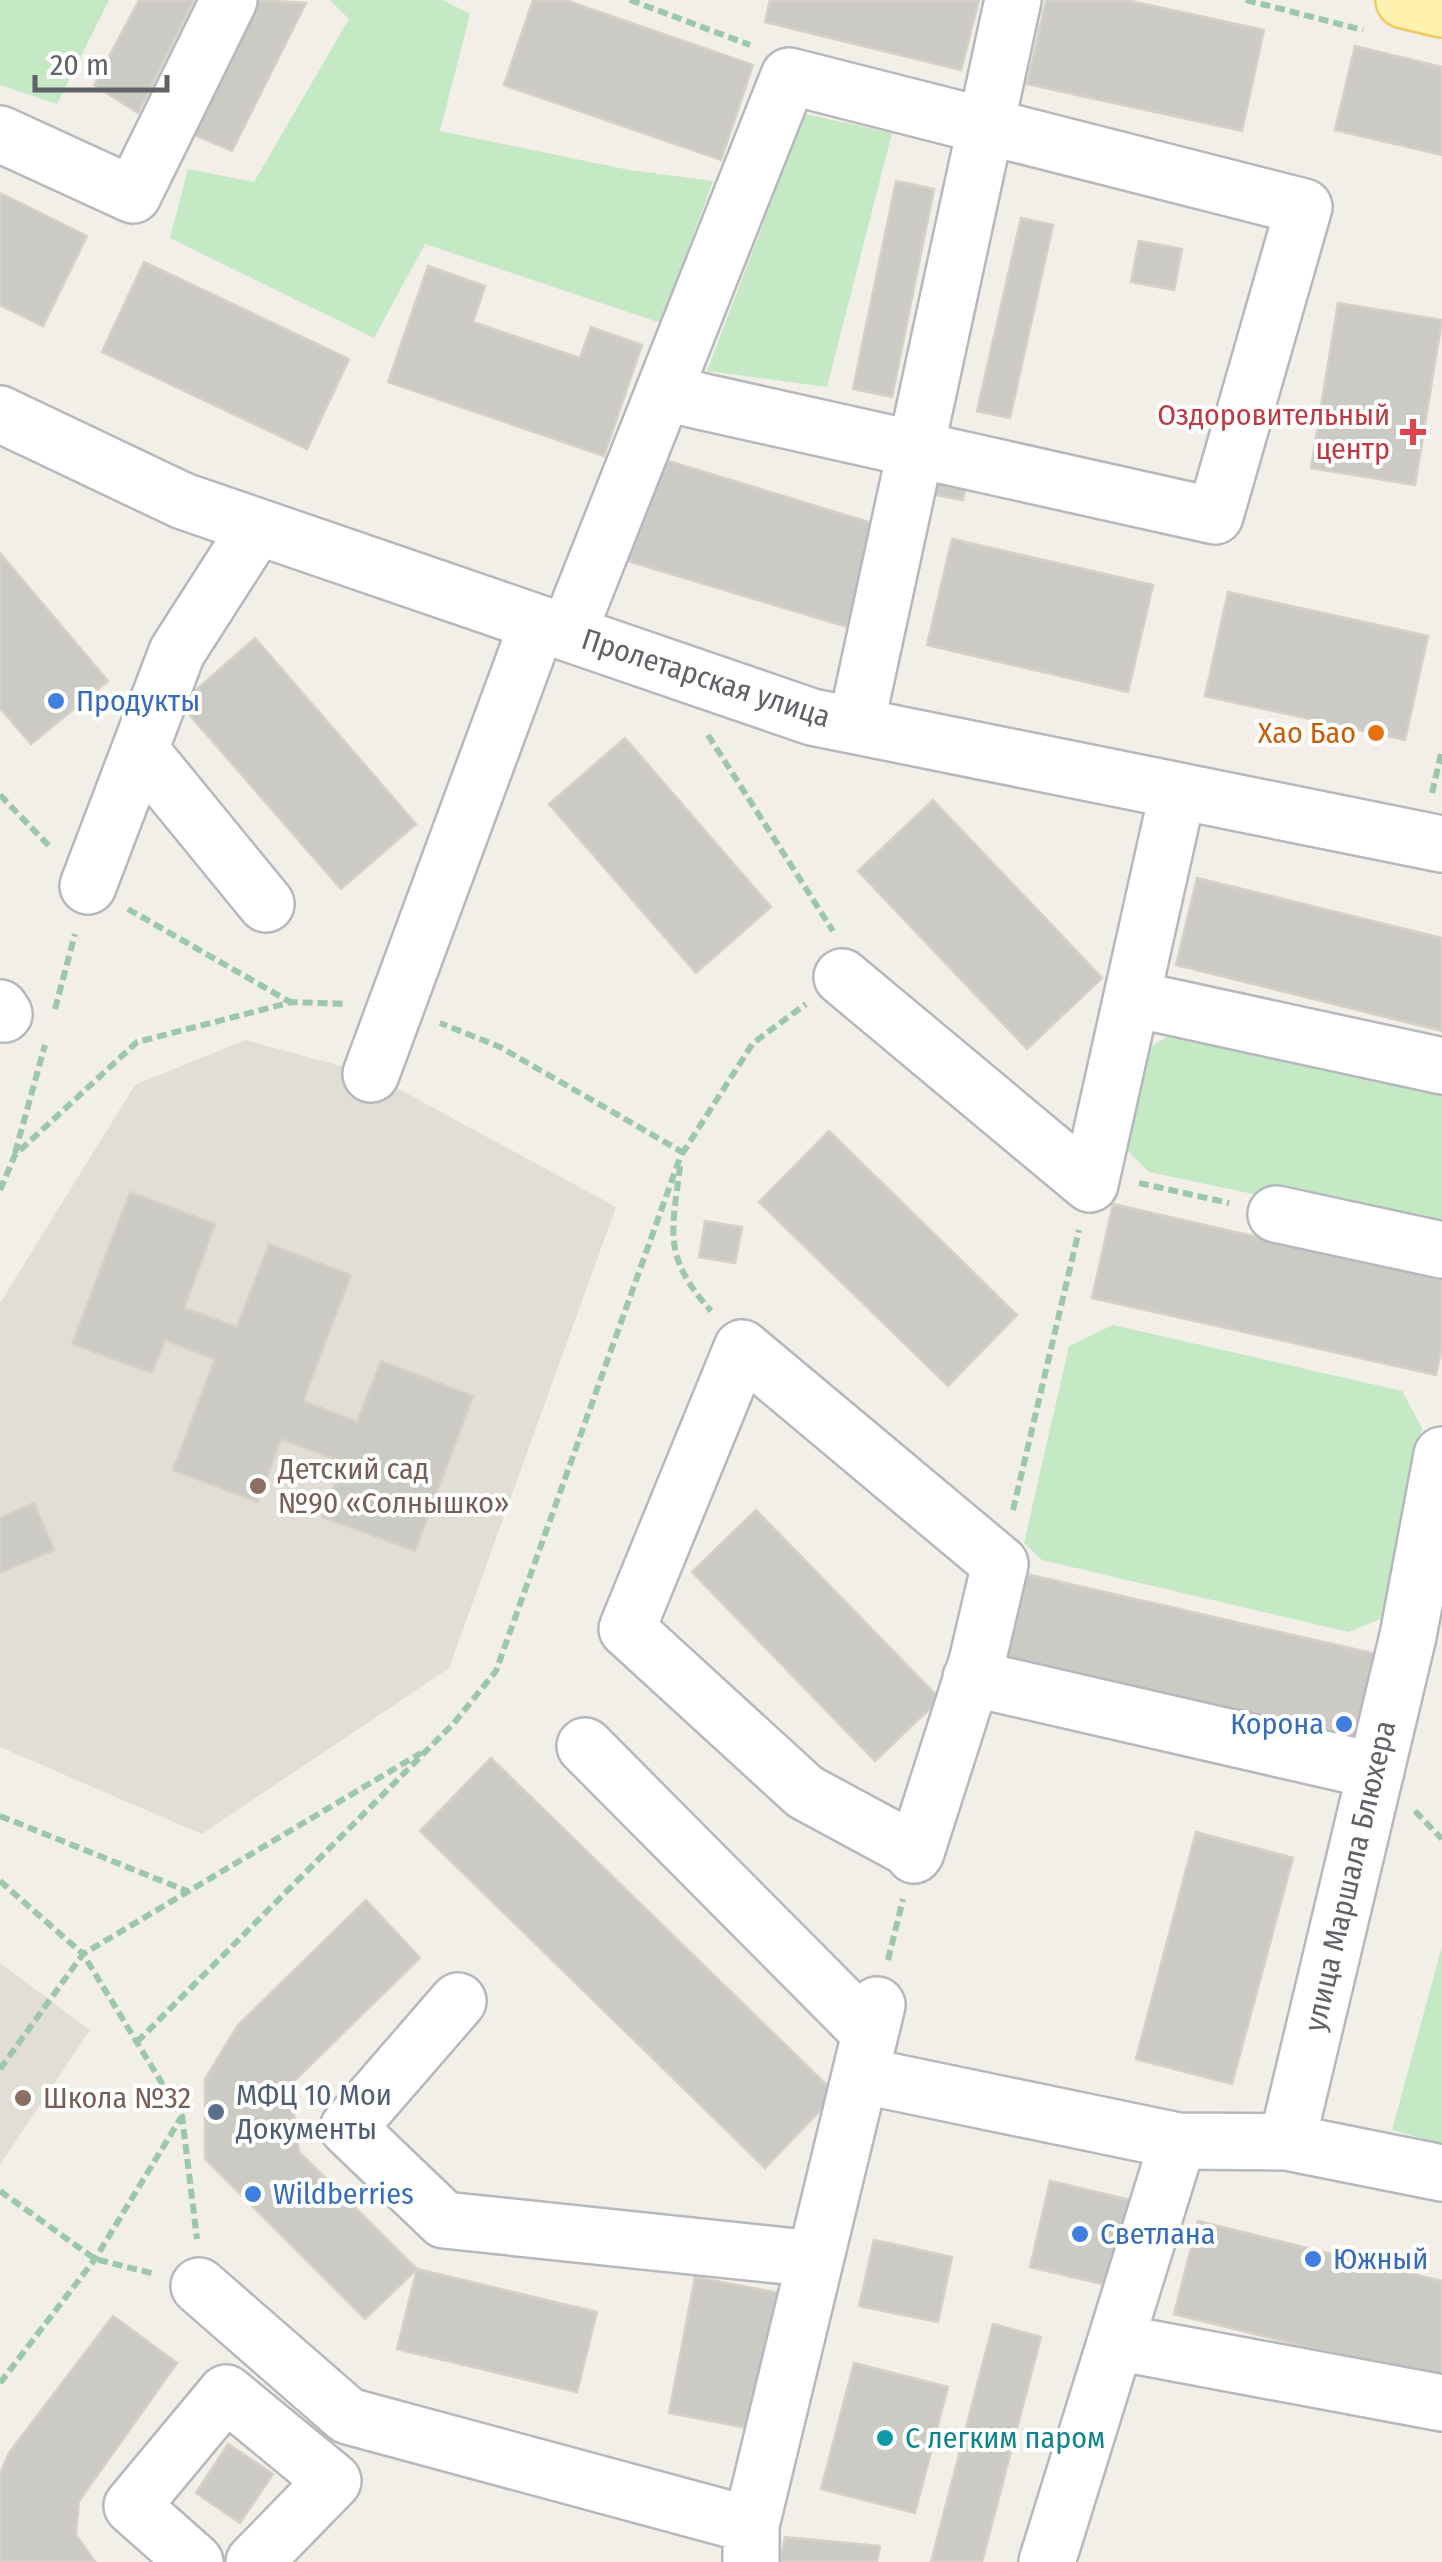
<svg xmlns="http://www.w3.org/2000/svg" width="1442" height="2562" font-family="'Fira Sans Condensed',sans-serif">
<rect width="100%" height="100%" fill="#f1efe8"/>
<path fill="#e1ded6" d="M245 1040 371 1074 616 1207 449 1668 202 1834 0 1747V1303L135 1085Z
M0 1963 90 2030 0 2165Z"/>
<path fill="#c5e8c5" d="M0 0H109L57 104 0 85Z
M330 0H443L470 14 440 131 629 170 713 181 661 323 425 244 374 338 170 238 188 169 254 182 349 19Z
M805 114 892 133 827 387 707 371Z
M1174 1033 1442 1094V1234L1149 1172 1119 1143 1147 1049Z
M1113 1325 1402 1391 1422 1428 1385 1617 1349 1632 1042 1560 1024 1543 1069 1346Z
M1442 1946V2144L1392 2130Z"/>
<path fill="#cccac5" stroke="#d6d1c6" stroke-width="2.5" d="M139 0H194L138 113 94 85Z
M256 0 306 3 232 151 187 132Z
M533 0H565L753 65 721 160 504 85Z
M770 0H979L961 70 765 22Z
M1046 0H1126L1264 30 1242 131 1027 84Z
M1355 46 1442 67V155L1335 130Z
M896 181 934 189 892 397 853 389Z
M0 193 87 236 43 326 0 305Z
M1021 218 1053 225 1010 418 977 411Z
M1139 241 1182 249 1174 290 1131 282Z
M144 262 349 359 307 449 102 352Z
M428 266 485 286 473 322 580 358 591 327 642 345 604 456 388 382Z
M1338 303 1442 320 1415 485 1311 468Z
M655 457 885 527 854 629 624 560Z
M929 468 968 476 963 500 924 493Z
M952 539 1153 585 1128 692 927 645Z
M0 553 108 681 31 744 0 708Z
M1228 592 1428 636 1405 740 1205 696Z
M255 638 416 824 341 889 180 704Z
M625 738 771 907 696 973 549 804Z
M933 800 1102 978 1027 1049 858 871Z
M1197 878 1442 938V1031L1176 965Z
M829 1131 1017 1315 948 1386 759 1202Z
M130 1192 215 1224 184 1308 237 1327 269 1244 351 1275 303 1401 357 1422 381 1361 473 1396 415 1551 322 1517 343 1462 281 1439 258 1502 173 1470 215 1359 165 1340 152 1373 72 1344Z
M1113 1204 1442 1279V1348L1436 1375 1092 1298Z
M705 1221 742 1227 735 1263 699 1257Z
M34 1503 54 1550 0 1573V1518Z
M756 1510 940 1699 875 1761 692 1572Z
M1026 1574 1376 1654 1354 1746 1005 1666Z
M491 1758 836 2094 765 2168 420 1831Z
M1196 1832 1293 1858 1232 2084 1136 2059Z
M366 1900 420 1958 290 2085 299 2152 417 2269 365 2319 205 2159V2079L238 2025Z
M1050 2181 1130 2200 1110 2286 1030 2267Z
M1198 2221 1442 2281V2380L1174 2314Z
M874 2240 952 2257 938 2322 859 2306Z
M417 2269 597 2312 577 2392 397 2349Z
M695 2277 779 2293 753 2429 669 2413Z
M113 2316 177 2363 79 2501 76 2535 95 2562H0V2474L9 2453Z
M993 2324 1041 2337 982 2562H931Z
M854 2363 948 2387 915 2513 821 2489Z
M228 2444 273 2474 240 2523 196 2493Z
M785 2537 880 2546 877 2562H780Z"/>
<g fill="none" stroke-linecap="round" stroke-linejoin="round">
<defs>
<path id="minor" d="M0 134 133 195 229 0
M0 414 183 501 812 717 1442 844
M568 633 789 76 1304 207 1215 516 664 393
M856 725 1013 0
M140 750 266 904
M88 886 177 652 257 527
M842 977 1090 1184 1178 791
M1134 999 1442 1066
M0 1008 4 1014
M371 1074 538 623
M1276 1214 1442 1250
M1442 1455 1408 1636 1287 2142 1442 2173
M971 1678 1376 1771
M585 1746 870 2033
M914 1855 916 1852 977 1662 1000 1564 742 1348 627 1629 805 1792 916 1852
M458 2001 348 2128 444 2220 815 2259
M860 2075 1178 2141
M199 2286 348 2416 751 2525V2562
M1116 2342 1442 2403
M751 2525 877 2005
M195 2562 132 2506 226 2393 333 2481 254 2562
M1047 2562 1178 2141 1287 2142"/>
<path id="major" d="M1404 0 1442 9"/>
</defs>
<use href="#minor" stroke="#b5b8bc" stroke-width="60"/>
<use href="#major" stroke="#f2c960" stroke-width="60"/>
<path stroke="#9cc7a9" stroke-width="6" stroke-dasharray="10 5" stroke-linecap="butt" d="M630 0 750 45
M1246 0 1363 30
M708 735 833 931
M1432 793 1442 750
M0 795 52 849
M128 909 290 1002
M55 1009 75 934
M15 1153 45 1045
M682 1154 753 1043 806 1004
M680 1166C672 1233 662 1256 711 1311
M1139 1183 1229 1203
M0 1190 15 1155 137 1042 292 1002 346 1004
M1013 1510 1079 1230
M1415 1811 1442 1839
M0 1816 187 1891
M0 1881 83 1954 421 1753
M888 1960 903 1899
M137 2042 454 1723 496 1671 682 1152 500 1047 440 1023
M0 2069 83 1954 182 2116 197 2239
M0 2191 95 2259 155 2274
M0 2383 95 2259 182 2116"/>
<use href="#minor" stroke="#fff" stroke-width="55"/>
<use href="#major" stroke="#fff2af" stroke-width="55"/>
</g>
<path fill="#e0444e" stroke="#fff" stroke-width="4" d="M1408 417h10v10h10v10h-10v10h-10v-10h-10v-10h10z"/>
<g fill="#3f7fe0" stroke="#fff" stroke-width="4">
<circle cx="56" cy="701" r="10"/>
<circle cx="1344" cy="1724" r="10"/>
<circle cx="253" cy="2194" r="10"/>
<circle cx="1080" cy="2234" r="10"/>
<circle cx="1313" cy="2259" r="10"/>
</g>
<circle fill="#e8710a" stroke="#fff" stroke-width="4" cx="1376" cy="733" r="10"/>
<g fill="#8d6e63" stroke="#fff" stroke-width="4">
<circle cx="258" cy="1486" r="10"/>
<circle cx="23" cy="2098" r="10"/>
</g>
<circle fill="#5c6f8a" stroke="#fff" stroke-width="4" cx="216" cy="2112" r="10"/>
<circle fill="#0f9aa8" stroke="#fff" stroke-width="4" cx="885" cy="2438" r="10"/>
<g text-anchor="middle" stroke-width="8" stroke-linejoin="round" paint-order="stroke">
<g font-size="30" fill="#be3a42" stroke="#fff" text-anchor="end">
<text x="1390" y="425">Оздоровительный<tspan x="1390" dy="34">центр</tspan></text>
</g>
<g font-size="30" fill="#5f6368" stroke="#fff">
<text transform="translate(706 678) rotate(18)" y="10">Пролетарская улица</text>
<text transform="translate(1350 1876) rotate(-77)" y="10">улица Маршала Блюхера</text>
</g>
<g font-size="30" fill="#366cbe" stroke="#fff" text-anchor="start">
<text x="76" y="711">Продукты</text>
<text x="1324" y="1734" text-anchor="end">Корона</text>
<text x="273" y="2204">Wildberries</text>
<text x="1100" y="2244">Светлана</text>
<text x="1333" y="2269">Южный</text>
</g>
<g font-size="30" fill="#c56008" stroke="#fff" text-anchor="end">
<text x="1356" y="743">Хао Бао</text>
</g>
<g font-size="30" fill="#785e54" stroke="#fff" text-anchor="start">
<text x="278" y="1479">Детский сад<tspan x="278" dy="34">№90 «Солнышко»</tspan></text>
<text x="43" y="2108">Школа №32</text>
</g>
<g font-size="30" fill="#4e5e75" stroke="#fff" text-anchor="start">
<text x="236" y="2105">МФЦ 10 Мои<tspan x="236" dy="34">Документы</tspan></text>
</g>
<g font-size="30" fill="#0d838f" stroke="#fff" text-anchor="start">
<text x="905" y="2448">С легким паром</text>
</g>
</g>
<path d="M35 75v15h132v-15" fill="none" stroke="#5f6368" stroke-width="5"/>
<text x="50" y="75" font-size="30" fill="#5f6368" stroke="#ffffff" stroke-width="8" paint-order="stroke">20 m</text>
</svg>
